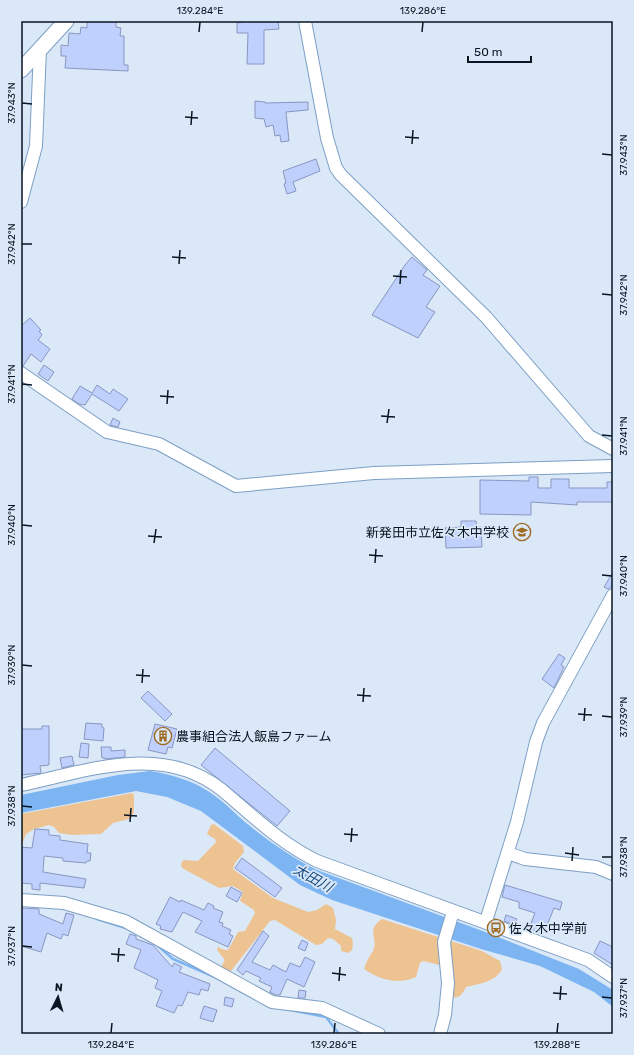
<svg xmlns="http://www.w3.org/2000/svg" width="634" height="1055" font-family="Rubik,'Noto Sans JP',sans-serif">
<rect width="100%" height="100%" fill="#dae8f8"/>
<path fill="#eec392" d="M132 793 134 795V813L129 819 113 823 101 834 72 835 59 833 54 827 49 825 34 829 26 834 21 847V814Z
M214 824 243 846 244 852 235 863 233 869 273 898 308 912 317 910 326 904 333 908 336 920 335 929 352 938 353 944 352 950 348 953 341 951V946L333 939 328 938 322 944 316 945 275 920 270 921 231 971 228 972 221 967 225 960 217 950 218 947 224 950H228L238 932 245 931 255 913 254 910 240 901 243 892 233 886 219 888 182 868 181 864 183 860 198 861 216 842 215 839 207 834 211 825Z
M382 919 482 951 500 961 502 969C496 982 478 984 466 987 462 995 459 999 450 997L448 967 423 961 420 963 416 977C398 985 380 980 364 969 366 962 369 957 373 951 379 937 365 931 382 919Z"/>
<path fill="#7cb5f2" d="M150 771C174 775 195 781 215 796 228 805 238 817 250 826 271 843 293 858 317 870L488 933 579 969 613 990V1007L594 992 540 966 481 949 332 900 300 885 201 811 167 797 136 791 21 813V795L118 775Z"/>
<g fill="none" stroke-linecap="round" stroke-linejoin="round">
<path stroke="#7cb5f2" stroke-width="2.5" d="M97 919 129 929
M157 945 173 959 217 978
M285 1009 326 1017 339 1034"/>
</g>
<path fill="#c0d0fd" stroke="#8896c1" d="M87 21H116V27L121 28 120 36H124V65H128V71L65 68 66 56H61V45L68 46 69 33 80 34 81 27 87 28Z
M247 21H278L279 29 264 30V64H247L248 33H237V23Z
M255 101 265 102V103L308 102V110L286 112 289 141 281 142 280 135 275 136 273 125 266 127 264 119 255 118Z
M316 159 320 171 293 182 296 191 287 194 284 184 286 183 283 171Z
M412 257 427 270 423 275 440 286 426 307 435 312 418 338 372 315 405 265Z
M30 318 41 330 39 331 42 335 38 340 50 349 41 362 31 354 23 366H21V326Z
M44 365 54 372 48 381 38 374Z
M97 385 110 394 113 389 128 399 119 411 92 394 85 405 79 404 72 399 80 386 92 393Z
M113 418 120 422 118 427 110 425Z
M529 477H538V488H551V479H569V488H607V482H613V502H577V505L531 502V515L480 514V480L529 481Z
M461 521H476L477 527H481L482 547 446 548 445 528 461 527Z
M613 572V585L608 589 604 587Z
M559 654 565 658 561 665 564 667 554 688 542 679Z
M148 691 172 714 165 721 141 698Z
M86 723 102 724V727L104 728 103 741 84 739Z
M155 724 177 729 172 748 168 747 166 754 148 750Z
M42 726H49V765L40 766 41 773 21 775V729H42Z
M81 743 89 744 88 758 79 757Z
M101 747H111V751L125 750V757L105 759V758H102Z
M215 748 290 811 277 826 201 765Z
M72 756 74 765 62 768 60 758Z
M35 829 49 830V835L60 836V840L88 844 87 853H91L90 861H87L86 863 63 861V858L44 856 43 872 86 879 84 888 40 883V890L32 889V884L21 883V847L32 848Z
M242 858 282 888 275 897 235 868Z
M505 885 562 902 560 910 554 908 546 928H545L542 934 529 928 535 913 519 908V902L502 897Z
M231 887 242 893 237 902 226 896Z
M170 897 180 902 181 900 204 910 208 903 214 906 213 908 223 912 219 922 223 923 222 926 231 930 229 934 233 936 228 947 195 932 202 921 183 912 172 932 160 929 161 926 156 924Z
M21 908 39 909V914L63 924 66 913 74 915 68 936 63 934 61 939 47 933 41 952 21 946Z
M506 915 517 919 515 925 504 921Z
M263 931 269 936 252 962 270 970 273 965 286 972 290 963 300 967 305 957 315 962 304 987 287 979 280 995H276L270 992 272 987 259 981 261 978 246 971 243 975 237 970Z
M130 934 136 936V939L153 945 172 967 174 963 182 967 179 972 210 984 208 991 201 989 199 995 188 992 182 1006 178 1005 174 1013 156 1006 162 991 155 988 158 980 134 968 141 950 126 944Z
M302 940 308 943 305 951 298 948Z
M600 941 613 947V965L594 953Z
M299 990 306 991 305 998H298Z
M225 997 234 999 232 1007 224 1005Z
M204 1006 217 1010 213 1022 200 1018Z"/>
<g fill="none" stroke-linecap="round" stroke-linejoin="round">
<defs>
<path id="minor" d="M305 21 327 138 336 168 341 175 486 317 589 436 613 449
M21 202 36 146 40 49
M21 373 107 432 159 444 236 486 374 473 613 466
M21 785C88 771 162 742 222 790 253 816 280 843 317 861L588 960 613 977
M508 853 525 859 596 867 613 874
M21 900 64 903 125 921 272 1002 322 1008 379 1034
M486 921 517 822 536 742 543 723 613 595
M440 1034 445 1015 448 983 444 942 453 912"/>
<path id="major" d="M21 70 66 21"/>
</defs>
<use href="#minor" stroke="#7d9fc4" stroke-width="14"/>
<use href="#major" stroke="#7d9fc4" stroke-width="17"/>
<use href="#minor" stroke="#fff" stroke-width="12"/>
<use href="#major" stroke="#fff" stroke-width="15"/>
</g>
<path fill="none" stroke="#081522" stroke-width="1.5" d="M199 32 200 22M422 32 423 22M22 103 32 104M185 117 198 118M191 125 192 111M405 137 419 138M412 144 413 130M602 154 612 155M22 244H32M172 257 186 258M179 264 180 250M393 276 407 277M400 284 401 270M602 294 612 295M22 384 32 385M160 396 174 397M167 404 168 390M381 416 395 417M387 423 389 409M602 435 612 436M22 525 32 526M148 536 162 537M154 543 156 529M369 555 383 556M375 563 376 549M602 575 612 576M22 665 32 666M136 675 150 676M142 683 143 669M357 695 371 696M363 702 364 688M578 714 592 715M602 716 612 717M584 721 585 708M22 806 32 807M124 815 137 816M130 822 131 808M344 834 358 835M351 842 352 828M565 853 579 855M602 857H612M572 861 573 847M22 946 32 947M111 954 125 955M118 962 119 948M332 973 346 975M339 981 340 967M553 993 567 994M602 997 612 998M560 1000 561 986M111 1033 112 1023M334 1033 335 1023M557 1033 558 1023"/>
<defs>
<symbol id="school-ring" viewBox="-11 -11 22 22"><circle r="9.5" fill="#dae8f8" stroke="#9e6a22" stroke-width="1.5"/><path d="M0-5L7-2L0 1L-7-2ZM-4 1L0 2.5L4 1V4Q0 6-4 4Z" fill="#9e6a22"/></symbol>
<symbol id="building-ring" viewBox="-11 -11 22 22"><circle r="9.5" fill="#dae8f8" stroke="#9e6a22" stroke-width="1.5"/><path d="M-4-6H4V6H1V3H-1V6H-4ZM-2.5-4.3h1.7v1.8h-1.7ZM.8-4.3h1.7v1.8H.8ZM-2.5-1h1.7V.8h-1.7ZM.8-1h1.7V.8H.8Z" fill="#9e6a22"/></symbol>
<symbol id="bus-ring" viewBox="-11 -11 22 22"><circle r="9.5" fill="#dae8f8" stroke="#9e6a22" stroke-width="1.5"/><path d="M-5-6H5V4H4V6H2V4H-2V6H-4V4H-5ZM-3.5-4V0h7V-4ZM-3.5 1.2v1.5H-2V1.2ZM2 1.2v1.5H3.5V1.2Z" fill="#9e6a22"/></symbol>
</defs>
<g fill-rule="evenodd">
<use href="#school-ring" x="512" y="522" width="20" height="20"/>
<use href="#building-ring" x="153" y="726" width="20" height="20"/>
<use href="#bus-ring" x="486" y="918" width="20" height="20"/>
</g>
<g text-anchor="middle" stroke-width="3.5" stroke-linejoin="round" paint-order="stroke">
<g font-size="13" fill="#081522" stroke="#dae8f8" text-anchor="start">
<text x="509" y="537" text-anchor="end">新発田市立佐々木中学校</text>
<text x="176" y="741">農事組合法人飯島ファーム</text>
<text x="509" y="933">佐々木中学前</text>
</g>
<g font-size="14" font-style="italic" fill="#1a4d7e" stroke="#dae8f8">
<text transform="translate(313 878) rotate(29)" y="5">太田川</text>
</g>
</g>
<rect width="634" height="1055" fill="none" stroke="#dae8f8" stroke-width="44"/>
<g transform="translate(58 997) rotate(5)" stroke="#dae8f8" stroke-width="3" paint-order="stroke">
<path d="M0-3L7 15L0 10L-7 15Z" fill="#081522"/>
<text y="-6" font-size="11" font-weight="bold" text-anchor="middle" fill="#081522">N</text>
</g>
<path d="M468 56v6h63v-6" fill="none" stroke="#081522" stroke-width="2"/>
<text x="474" y="56" font-size="12" fill="#081522" stroke="#dae8f8" stroke-width="3" paint-order="stroke">50 m</text>
<rect x="22" y="22" width="590" height="1011" fill="none" stroke="#081522" stroke-width="1.5"/>
<g font-size="10" text-anchor="middle" fill="#081522">
<text x="200" y="14">139.284°E</text>
<text x="423" y="14">139.286°E</text>
<text transform="translate(11 103) rotate(-90)" y="4">37.943°N</text>
<text transform="translate(623 155) rotate(-90)" y="4">37.943°N</text>
<text transform="translate(11 244) rotate(-90)" y="4">37.942°N</text>
<text transform="translate(623 295) rotate(-90)" y="4">37.942°N</text>
<text transform="translate(11 384) rotate(-90)" y="4">37.941°N</text>
<text transform="translate(623 436) rotate(-90)" y="4">37.941°N</text>
<text transform="translate(11 525) rotate(-90)" y="4">37.940°N</text>
<text transform="translate(623 576) rotate(-90)" y="4">37.940°N</text>
<text transform="translate(11 665) rotate(-90)" y="4">37.939°N</text>
<text transform="translate(623 717) rotate(-90)" y="4">37.939°N</text>
<text transform="translate(11 806) rotate(-90)" y="4">37.938°N</text>
<text transform="translate(623 857) rotate(-90)" y="4">37.938°N</text>
<text transform="translate(11 946) rotate(-90)" y="4">37.937°N</text>
<text transform="translate(623 998) rotate(-90)" y="4">37.937°N</text>
<text x="111" y="1048">139.284°E</text>
<text x="334" y="1048">139.286°E</text>
<text x="557" y="1048">139.288°E</text>
</g>
</svg>
